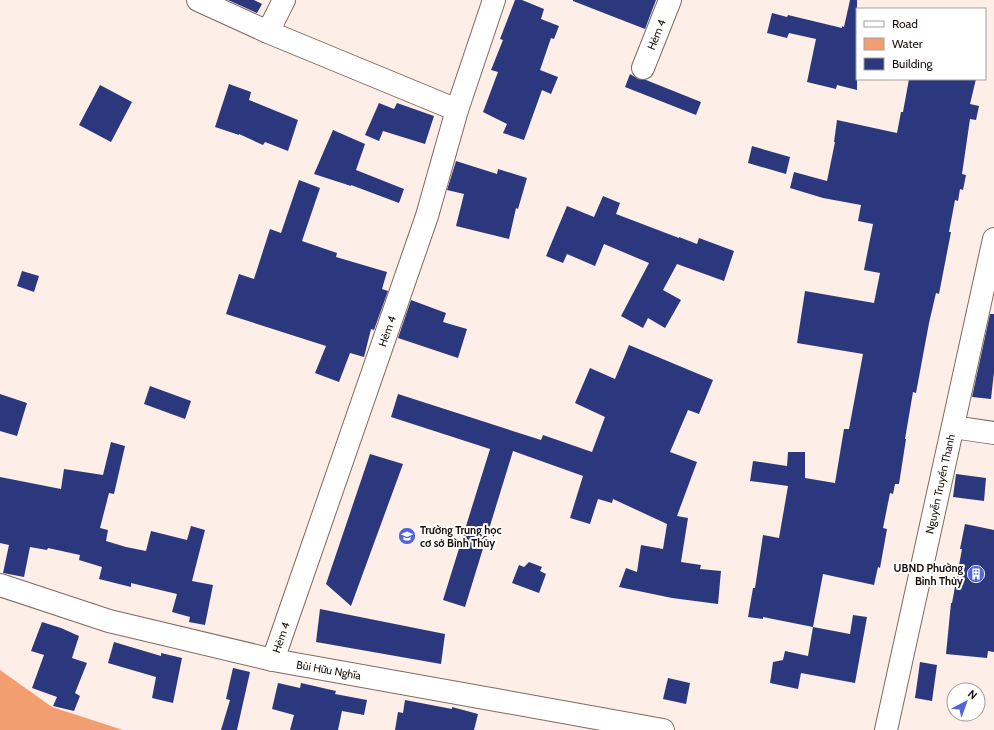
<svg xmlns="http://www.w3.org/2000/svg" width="994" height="730" font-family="Cabin,sans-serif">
<rect width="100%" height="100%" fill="#fdeee7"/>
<path fill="#f39e71" d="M0 670 52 707 123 730H0Z"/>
<path fill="#2c387e" d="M228 0H254L262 4 257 13Z
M515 0H522L544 9 541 19 559 26 554 39 551 38 540 70 558 77 551 94 542 90 524 140 503 133 507 124 483 112 498 72 491 70 503 40 500 39Z
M573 0H656L645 29 573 1Z
M850 0H857V90L837 85 836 89 807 82 816 39 789 33 787 38 767 33 772 13 787 17 788 15 842 28V26L844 27Z
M630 74 638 79 646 80 701 102 696 115 625 87Z
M909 79H976L970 104 979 106 976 120 970 119 962 174 966 175 963 190 960 189 958 201 955 200 949 232H951L939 294 936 293 929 323 916 393 913 392 905 439H906L899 484H895L893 494 890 493 883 528 887 529 880 568 878 567 874 585 823 574 813 627 763 617V619L748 617 753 588H755L763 535 779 538 788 486 750 481 753 461 787 466 788 452H805V478L835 483 844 429H849L863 354 797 343 805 291 874 303 880 273 864 270 873 224 858 221 861 205 823 198 790 188 794 172 827 181 835 142H834L837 120 897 133 901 112H903Z
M229 84 251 92 249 100 298 120 288 151 265 142 263 145 239 134V135L215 127Z
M100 85 132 102 111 142 79 125Z
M379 103 394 109 397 103 434 116 425 144 383 131 379 141 365 135Z
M333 130 365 144 356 170 404 189 399 203 351 185V186L314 174Z
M752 146 790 157 786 174 748 163Z
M456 161 497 174 498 169 527 178 518 209 516 208 509 239 456 226 464 194 447 190Z
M299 180 320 188 302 241 337 253 336 257 387 272 382 289 388 291 374 330 371 329 364 357 350 353 339 382 315 373 326 346 226 314 239 274 254 279 270 229 281 233Z
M603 196 620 203 616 214 679 238V237L697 244 699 238 734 251 724 281 677 264 663 290 681 300 665 328 648 318 643 328 621 316 649 263 604 244 595 266 567 254 563 263 546 256 567 206 594 217Z
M22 271 39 276 34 292 17 286Z
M411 300 446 313 443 322 467 329 458 358 398 338Z
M990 314H994V372L991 399 972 397Z
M629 345 713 380 699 414 688 410 670 452 697 462 677 516 688 518 681 562 701 565 700 569 721 571 718 604 672 598 619 587 626 568 637 572 641 545 663 549 667 524 613 499 612 503 598 499 590 524 570 518 583 476 513 451 465 607 443 600 490 449 391 417 398 394 541 440 543 435 592 452 605 417 575 403 590 368 615 379Z
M150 386 191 401 185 419 144 404Z
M0 394 27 403 17 436 0 431Z
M111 442 125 446 114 494 109 493 100 528 108 530 106 541 126 547 146 551 151 531 187 540 191 526 205 530 192 581 213 585 205 625 189 622 190 617 172 612 177 594 131 583V587L99 579 102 567 79 560 80 555 48 548 47 550 30 547 24 577 3 573 9 545 0 543V477L61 489 64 469 103 475Z
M370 454 403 464 351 606 326 584Z
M956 474 986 478 984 501 953 497Z
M965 524 994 530V652L988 651 987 658 946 654 951 603H952L962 549H960Z
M529 562 542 567 540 571 546 574 539 593 512 583 519 565 524 567Z
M320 609 445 634 441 664 316 642Z
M853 615 867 617 855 683 801 673 798 689 770 683 773 662 783 660 785 651 808 656 813 627 850 634Z
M42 622 61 628 79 636 72 658 87 663 75 693 80 696 74 711 53 706 57 697 32 688 44 655 31 651Z
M114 642 161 656V653L182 658 173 703 152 698 156 677 108 663Z
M920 662 937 665 932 701 915 698Z
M233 668 250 672 237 730H221L230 700 226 699Z
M668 678 690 683 686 704 663 699Z
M278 683 300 688 301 683 336 691 335 694 367 700 364 715 342 711 338 730H290L294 715 272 709Z
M405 700 452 709V707L478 714 474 730H395L398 712 403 713Z"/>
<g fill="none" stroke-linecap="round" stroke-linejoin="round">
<defs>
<g id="minor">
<path d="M198 0 268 32"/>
<path d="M284 0 268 32 457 110"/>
<path id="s1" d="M643 68 670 0"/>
<path d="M953 427 994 433"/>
<path id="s2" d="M273 660 427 216 457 110 494 0"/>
<path id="s3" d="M886 730 994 239"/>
</g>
<g id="major">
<path id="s4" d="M0 585 109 621 273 660 663 730"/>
</g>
</defs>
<use href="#minor" stroke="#806a5f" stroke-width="24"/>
<use href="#major" stroke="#806a5f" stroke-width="24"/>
<use href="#minor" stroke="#fff" stroke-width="22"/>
<use href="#major" stroke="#fff" stroke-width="22"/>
</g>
<defs>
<symbol id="school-disc" viewBox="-11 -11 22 22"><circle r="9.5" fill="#5065da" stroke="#fff"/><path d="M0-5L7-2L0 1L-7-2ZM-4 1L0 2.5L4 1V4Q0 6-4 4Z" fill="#fff"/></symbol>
<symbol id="building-disc" viewBox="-11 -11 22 22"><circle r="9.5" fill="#5065da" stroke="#fff"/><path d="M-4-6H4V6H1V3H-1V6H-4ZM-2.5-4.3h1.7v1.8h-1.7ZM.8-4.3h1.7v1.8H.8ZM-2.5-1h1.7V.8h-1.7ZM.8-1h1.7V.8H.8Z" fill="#fff"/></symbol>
</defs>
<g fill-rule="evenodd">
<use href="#school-disc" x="397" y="526" width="20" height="20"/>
<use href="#building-disc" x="966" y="564" width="20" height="20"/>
</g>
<g text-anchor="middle" stroke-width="4" stroke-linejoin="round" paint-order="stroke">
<g font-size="11" fill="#19100c" stroke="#fff">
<text dy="4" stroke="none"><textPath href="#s1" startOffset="36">Hẻm 4</textPath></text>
<text dy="4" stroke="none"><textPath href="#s2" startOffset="348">Hẻm 4</textPath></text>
<text dy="4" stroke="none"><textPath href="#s3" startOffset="252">Nguyễn Truyền Thanh</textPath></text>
<text dy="4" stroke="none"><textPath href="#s2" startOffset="24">Hẻm 4</textPath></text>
<text dy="4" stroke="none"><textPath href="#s4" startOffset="340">Bùi Hữu Nghĩa</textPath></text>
</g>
<g font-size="11" font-weight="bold" fill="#19100c" stroke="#fff" text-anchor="start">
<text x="420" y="534">Trường Trung học<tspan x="420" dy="13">cơ sở Bình Thủy</tspan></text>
<text x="963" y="572" text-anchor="end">UBND Phường<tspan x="963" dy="13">Bình Thủy</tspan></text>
</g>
</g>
<rect x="856" y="8" width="130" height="72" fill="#ffffff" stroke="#a39f9e"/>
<rect x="864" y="21" width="20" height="6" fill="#ffffff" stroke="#a39f9e"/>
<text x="892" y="28" font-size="12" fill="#19100c">Road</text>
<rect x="864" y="38" width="20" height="12" fill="#f39e71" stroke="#a39f9e"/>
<text x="892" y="48" font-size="12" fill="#19100c">Water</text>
<rect x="864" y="58" width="20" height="12" fill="#2c387e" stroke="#a39f9e"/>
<text x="892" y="68" font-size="12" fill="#19100c">Building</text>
<g transform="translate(966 702) rotate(41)"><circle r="19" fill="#ffffff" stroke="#a39f9e"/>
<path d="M0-3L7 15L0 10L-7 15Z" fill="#5065da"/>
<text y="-6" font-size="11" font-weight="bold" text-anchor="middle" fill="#19100c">N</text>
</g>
</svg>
